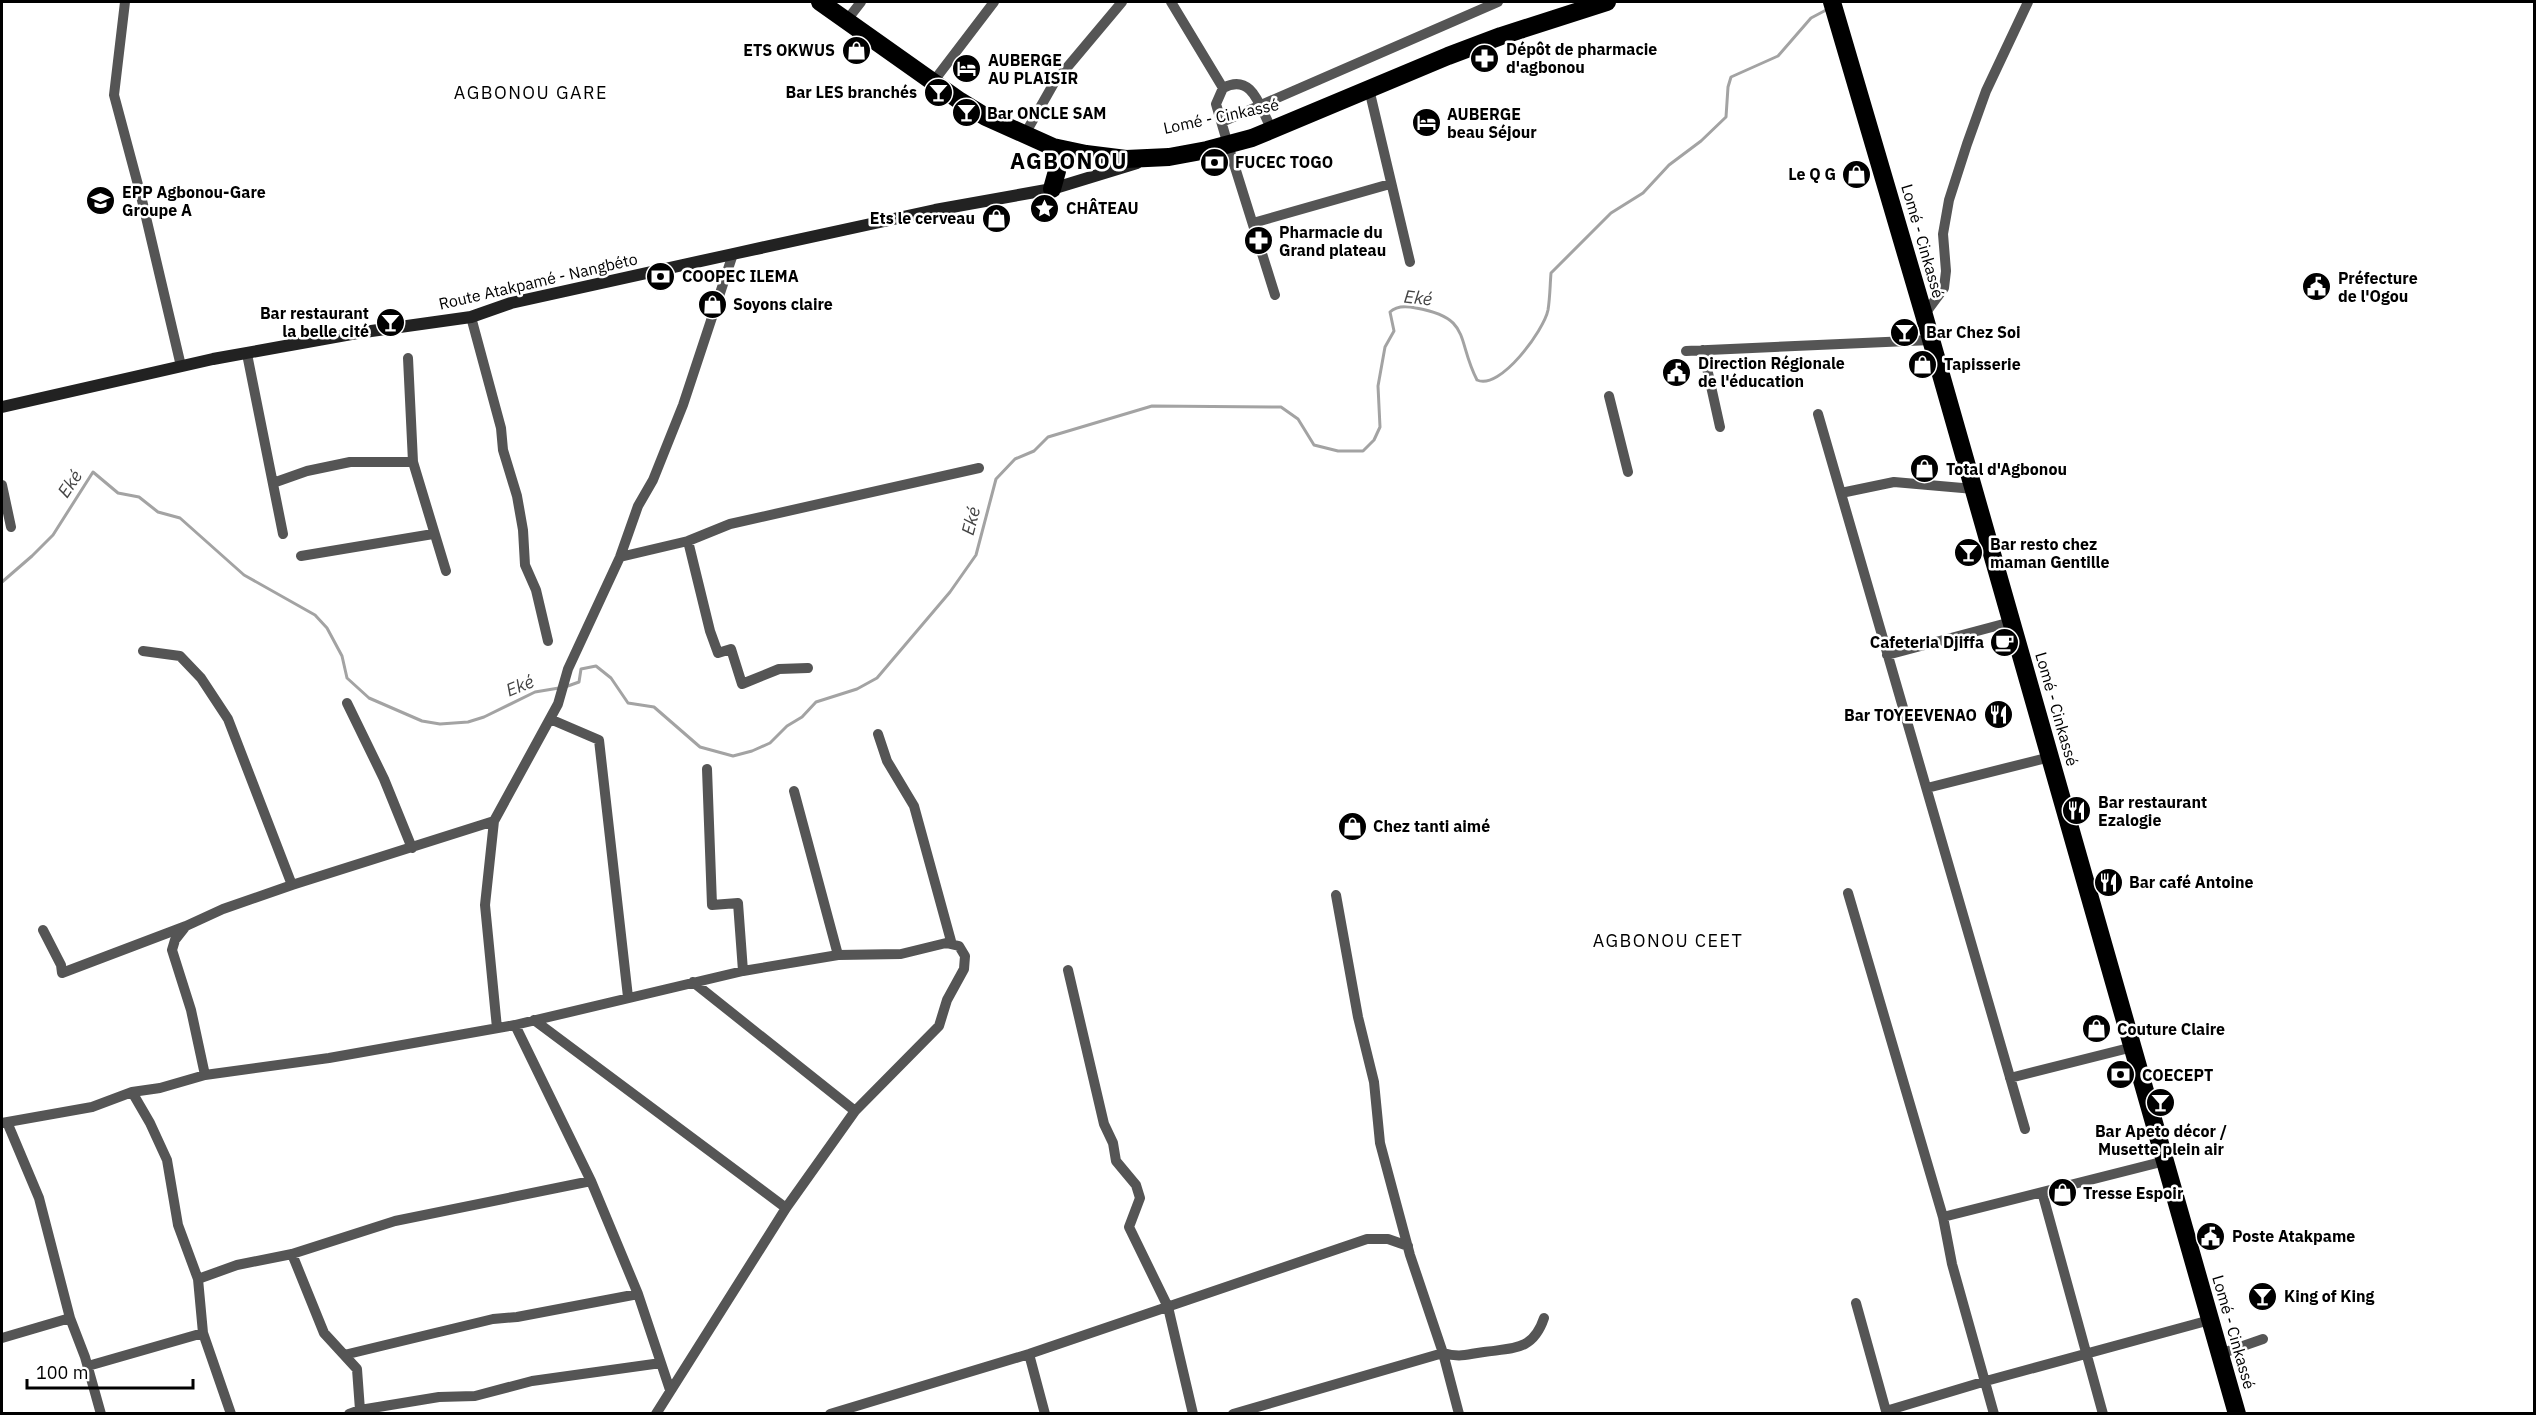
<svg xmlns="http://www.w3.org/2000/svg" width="2536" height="1415" font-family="'IBM Plex Sans',sans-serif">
<rect width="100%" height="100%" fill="#fff"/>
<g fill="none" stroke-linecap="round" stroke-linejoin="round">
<path stroke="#a3a3a3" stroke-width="3" d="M2 582 32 556 53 535 93 472 118 493 139 497 158 512 180 518 244 575 315 615 327 628 342 656 347 678 369 698 422 721 440 724 468 722 484 717 535 692 559 688
M565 687 579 682 581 669 596 666 611 678 628 703 654 707 700 747 733 756 752 751 770 743 787 726 802 717 816 702 857 689 877 678 950 592 976 555 996 479 1015 459 1034 451 1048 437 1152 406 1281 407 1298 419 1314 445 1338 451H1363L1374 440 1380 427 1378 386 1385 347 1394 331 1390 312C1397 305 1407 306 1416 308 1472 318 1456 339 1477 380 1500 391 1544 330 1548 310 1550 298 1550 285 1551 273L1611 213 1643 193 1669 165 1701 141 1726 117 1728 87 1731 77 1778 56 1811 18 1828 9"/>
<path stroke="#555" stroke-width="10" d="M125 2 114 95 141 196 181 366
M1171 2 1223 88 1216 104 1226 138
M847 20 861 2
M933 82 994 2
M1223 88C1251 73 1259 104 1269 124
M1369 89 1410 262
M1222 122 1498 2
M1025 134 1054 83 1122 2
M1228 145 1275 295
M1253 223 1390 184
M1924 315 1944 288 1946 271 1943 234 1949 200 1967 144 1986 91 2028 2
M471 317 501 428 503 450 517 496 523 530 525 565 536 590 548 641
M1703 350 1720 427
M1686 351 1931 340
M247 354 283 534
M408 358 413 462 446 571
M1609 396 1628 472
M1818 414 2025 1129
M273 483 307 471 350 462H413
M2 485 11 527
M1841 493 1894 482 1974 489
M688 541 710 631 718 653 731 649 742 684 779 669 808 668
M301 556 433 534
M620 557 688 541 730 524 979 468
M143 651 180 656 201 678 228 719 292 885
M1887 655 2011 622
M347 703 384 779 412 848
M550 719 599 740 628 997
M878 734 887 761 914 806 951 941
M707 769 712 905 738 903 743 971
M1927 788 2050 757
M794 791 838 955
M1848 893 1943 1217 1952 1264 1994 1414
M1336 895 1358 1017 1374 1082 1380 1143 1410 1255 1443 1353 1459 1414
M43 930 61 965 62 973 186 926
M1068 970 1104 1124 1113 1143 1116 1161 1136 1185 1140 1198 1129 1227 1168 1307 1193 1414
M693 982 855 1111
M534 1020 786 1208
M515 1025 591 1181 638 1294 670 1390
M497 1028 485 905 494 821 558 704 568 669 620 557 638 506 653 480 683 405 733 254
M205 1075 191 1010 172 950 175 940 186 926 223 909 292 885 494 821
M2010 1078 2133 1047
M132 1092 150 1123 167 1160 178 1225 198 1279 237 1265 292 1254 395 1221 591 1181
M7 1122 39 1198 70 1318 85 1357 101 1414
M2 1123 92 1107 132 1092 160 1088 205 1075 329 1058 515 1025 743 971 838 955 901 954 946 943 959 946 965 956 964 969 947 1000 939 1026 855 1111 786 1208 656 1414
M2042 1192 2103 1414
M1943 1217 2165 1161
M292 1254 324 1333 357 1369 360 1410
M198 1279 203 1333 231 1414
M1856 1303 1886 1411 1986 1381 2210 1320
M2 1338 70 1318
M1029 1354 1045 1414
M2220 1354 2263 1339
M344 1355 493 1319 517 1317 638 1294
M88 1366 203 1333
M349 1414 360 1410 439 1397 475 1396 532 1381 661 1363
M830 1414 1029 1354 1367 1239H1388L1408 1246
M1233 1414 1443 1353C1461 1358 1467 1354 1484 1352 1513 1348 1533 1351 1544 1318"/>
<path stroke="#222" stroke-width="12" d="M2 407 213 359 357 333 471 317 511 303 733 254 935 210 1052 189 1137 163"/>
<path stroke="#000" stroke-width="18" d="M820 2 960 101 986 117 1053 147 1086 154 1126 159 1169 157 1207 150 1252 138 1448 56 1501 36 1607 2
M1832 2 1924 315 2237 1414
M1052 189 1057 171 1053 147"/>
</g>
<defs>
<symbol id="shop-disc" viewBox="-11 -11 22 22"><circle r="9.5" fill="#000" stroke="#fff"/><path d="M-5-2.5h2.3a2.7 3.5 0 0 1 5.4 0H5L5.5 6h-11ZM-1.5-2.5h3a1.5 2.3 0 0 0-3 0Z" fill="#fff"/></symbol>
<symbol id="pharmacy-disc" viewBox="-11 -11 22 22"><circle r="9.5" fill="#000" stroke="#fff"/><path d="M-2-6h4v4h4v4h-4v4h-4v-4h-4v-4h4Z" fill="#fff"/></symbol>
<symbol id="hotel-disc" viewBox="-11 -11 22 22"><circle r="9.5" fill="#000" stroke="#fff"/><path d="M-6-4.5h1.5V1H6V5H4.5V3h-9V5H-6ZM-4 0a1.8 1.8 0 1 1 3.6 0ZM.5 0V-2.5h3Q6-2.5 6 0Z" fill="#fff"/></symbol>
<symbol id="bar-disc" viewBox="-11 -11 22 22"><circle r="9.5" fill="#000" stroke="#fff"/><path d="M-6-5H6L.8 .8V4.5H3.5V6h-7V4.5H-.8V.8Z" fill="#fff"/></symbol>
<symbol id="bank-disc" viewBox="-11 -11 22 22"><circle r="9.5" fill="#000" stroke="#fff"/><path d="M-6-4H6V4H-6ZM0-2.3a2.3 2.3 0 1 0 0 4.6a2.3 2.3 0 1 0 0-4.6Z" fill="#fff"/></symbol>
<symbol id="school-disc" viewBox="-11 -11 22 22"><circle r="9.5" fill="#000" stroke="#fff"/><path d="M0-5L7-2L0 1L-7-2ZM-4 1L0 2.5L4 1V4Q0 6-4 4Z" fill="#fff"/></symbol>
<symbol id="sight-disc" viewBox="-11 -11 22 22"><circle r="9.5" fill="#000" stroke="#fff"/><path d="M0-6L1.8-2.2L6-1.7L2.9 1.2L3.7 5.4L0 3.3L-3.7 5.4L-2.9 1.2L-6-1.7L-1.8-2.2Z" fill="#fff"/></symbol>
<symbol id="civic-disc" viewBox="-11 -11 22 22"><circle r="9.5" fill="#000" stroke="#fff"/><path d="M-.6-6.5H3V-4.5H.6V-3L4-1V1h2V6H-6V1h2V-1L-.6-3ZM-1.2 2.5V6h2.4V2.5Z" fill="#fff"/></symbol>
<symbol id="cafe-disc" viewBox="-11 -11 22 22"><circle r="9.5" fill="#000" stroke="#fff"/><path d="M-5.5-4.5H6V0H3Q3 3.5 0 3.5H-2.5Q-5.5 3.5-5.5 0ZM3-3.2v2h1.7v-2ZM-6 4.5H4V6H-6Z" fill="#fff"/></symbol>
<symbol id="restaurant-disc" viewBox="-11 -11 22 22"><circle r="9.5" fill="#000" stroke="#fff"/><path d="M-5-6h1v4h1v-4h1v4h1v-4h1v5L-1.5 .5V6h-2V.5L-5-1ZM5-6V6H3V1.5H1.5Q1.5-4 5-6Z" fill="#fff"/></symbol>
</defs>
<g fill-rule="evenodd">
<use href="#shop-disc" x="840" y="34" width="33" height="33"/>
<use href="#pharmacy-disc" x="1468" y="42" width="33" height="33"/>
<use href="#hotel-disc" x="950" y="52" width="33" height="33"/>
<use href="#bar-disc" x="922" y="76" width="33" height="33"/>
<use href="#bar-disc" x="950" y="96" width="33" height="33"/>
<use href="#hotel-disc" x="1410" y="106" width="33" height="33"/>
<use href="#bank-disc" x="1198" y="146" width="33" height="33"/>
<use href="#shop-disc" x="1840" y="158" width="33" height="33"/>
<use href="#school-disc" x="84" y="184" width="33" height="33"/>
<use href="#sight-disc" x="1028" y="192" width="33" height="33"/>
<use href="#shop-disc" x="980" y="202" width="33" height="33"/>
<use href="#pharmacy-disc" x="1242" y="224" width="33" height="33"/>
<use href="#bank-disc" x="644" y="260" width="33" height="33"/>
<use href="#civic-disc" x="2300" y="270" width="33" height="33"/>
<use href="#shop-disc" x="696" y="288" width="33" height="33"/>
<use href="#bar-disc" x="374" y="306" width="33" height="33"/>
<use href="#bar-disc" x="1888" y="316" width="33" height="33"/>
<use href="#shop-disc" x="1906" y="348" width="33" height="33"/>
<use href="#civic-disc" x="1660" y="356" width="33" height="33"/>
<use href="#shop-disc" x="1908" y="452" width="33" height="33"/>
<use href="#bar-disc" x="1952" y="536" width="33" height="33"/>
<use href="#cafe-disc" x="1988" y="626" width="33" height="33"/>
<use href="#restaurant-disc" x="1982" y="698" width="33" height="33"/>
<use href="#restaurant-disc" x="2060" y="794" width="33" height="33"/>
<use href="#shop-disc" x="1336" y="810" width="33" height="33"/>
<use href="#restaurant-disc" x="2092" y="866" width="33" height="33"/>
<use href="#shop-disc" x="2080" y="1012" width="33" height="33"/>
<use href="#bank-disc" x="2104" y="1058" width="33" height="33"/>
<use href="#bar-disc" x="2144" y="1086" width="33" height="33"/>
<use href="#shop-disc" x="2046" y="1176" width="33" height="33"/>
<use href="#civic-disc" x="2194" y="1220" width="33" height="33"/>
<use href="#bar-disc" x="2246" y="1280" width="33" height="33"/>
</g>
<g text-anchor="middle" stroke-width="5" stroke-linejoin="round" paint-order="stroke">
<g font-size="16" font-weight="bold" fill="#000" stroke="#fff" text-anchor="start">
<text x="1506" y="55">Dépôt de pharmacie<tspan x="1506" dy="18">d'agbonou</tspan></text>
<text x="835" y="56" text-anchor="end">ETS OKWUS</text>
<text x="988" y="66">AUBERGE<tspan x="988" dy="18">AU PLAISIR</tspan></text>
<text x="917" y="98" text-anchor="end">Bar LES branchés</text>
<text x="987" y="119">Bar ONCLE SAM</text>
<text x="1447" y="120">AUBERGE<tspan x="1447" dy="18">beau Séjour</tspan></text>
<text x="1235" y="168">FUCEC TOGO</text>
<text x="1836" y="180" text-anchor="end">Le Q G</text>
<text x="122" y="198">EPP Agbonou-Gare<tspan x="122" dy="18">Groupe A</tspan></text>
<text x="1066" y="214">CHÂTEAU</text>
<text x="975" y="224" text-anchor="end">Ets le cerveau</text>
<text x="1279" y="238">Pharmacie du<tspan x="1279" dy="18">Grand plateau</tspan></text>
<text x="682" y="282">COOPEC ILEMA</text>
<text x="2338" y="284">Préfecture<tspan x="2338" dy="18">de l'Ogou</tspan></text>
<text x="733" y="310">Soyons claire</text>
<text x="369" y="319" text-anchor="end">Bar restaurant<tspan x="369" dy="18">la belle cité</tspan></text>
<text x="1926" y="338">Bar Chez Soi</text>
<text x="1698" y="369">Direction Régionale<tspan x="1698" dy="18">de l'éducation</tspan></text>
<text x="1944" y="370">Tapisserie</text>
<text x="1946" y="475">Total d'Agbonou</text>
<text x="1990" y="550">Bar resto chez<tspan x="1990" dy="18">maman Gentille</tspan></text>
<text x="1984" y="648" text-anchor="end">Cafeteria Djiffa</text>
<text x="1977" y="721" text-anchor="end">Bar TOYEEVENAO</text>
<text x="2098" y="808">Bar restaurant<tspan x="2098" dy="18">Ezalogie</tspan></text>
<text x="1373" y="832">Chez tanti aimé</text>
<text x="2129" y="888">Bar café Antoine</text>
<text x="2117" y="1035">Couture Claire</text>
<text x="2142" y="1081">COECEPT</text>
<text x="2161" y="1137" text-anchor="middle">Bar Apeto décor /<tspan x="2161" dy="18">Musette plein air</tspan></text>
<text x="2083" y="1199">Tresse Espoir</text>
<text x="2232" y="1242">Poste Atakpame</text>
<text x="2284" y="1302">King of King</text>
</g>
<g font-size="16" fill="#000" stroke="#fff">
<text transform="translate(1221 116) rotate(-12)" y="6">Lomé - Cinkassé</text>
<text transform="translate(1923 241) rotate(74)" y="6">Lomé - Cinkassé</text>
<text transform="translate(538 281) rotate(-13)" y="6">Route Atakpamé - Nangbéto</text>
<text transform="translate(2057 709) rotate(74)" y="6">Lomé - Cinkassé</text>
<text transform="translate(2234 1332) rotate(74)" y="6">Lomé - Cinkassé</text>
</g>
<g font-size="18" letter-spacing="1.5" fill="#000" stroke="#fff">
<text x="531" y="99">AGBONOU GARE</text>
<text x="1668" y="947">AGBONOU CEET</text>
</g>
<g font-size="18" font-style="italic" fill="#444" stroke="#fff">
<text transform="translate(1418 298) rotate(6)" y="6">Eké</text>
<text transform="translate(70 484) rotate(-56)" y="6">Eké</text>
<text transform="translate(971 521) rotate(-75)" y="6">Eké</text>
<text transform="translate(520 686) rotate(-22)" y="6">Eké</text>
</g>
<g font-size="22" font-weight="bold" letter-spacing="1.5" fill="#000" stroke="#fff">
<text x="1069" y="169">AGBONOU</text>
</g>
</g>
<rect width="2536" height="1415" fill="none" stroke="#000000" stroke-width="6"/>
<path d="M27 1379v9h166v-9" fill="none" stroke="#000000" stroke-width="3"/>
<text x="36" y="1379" font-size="18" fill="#000000" stroke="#ffffff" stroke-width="4.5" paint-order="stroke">100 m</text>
</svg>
